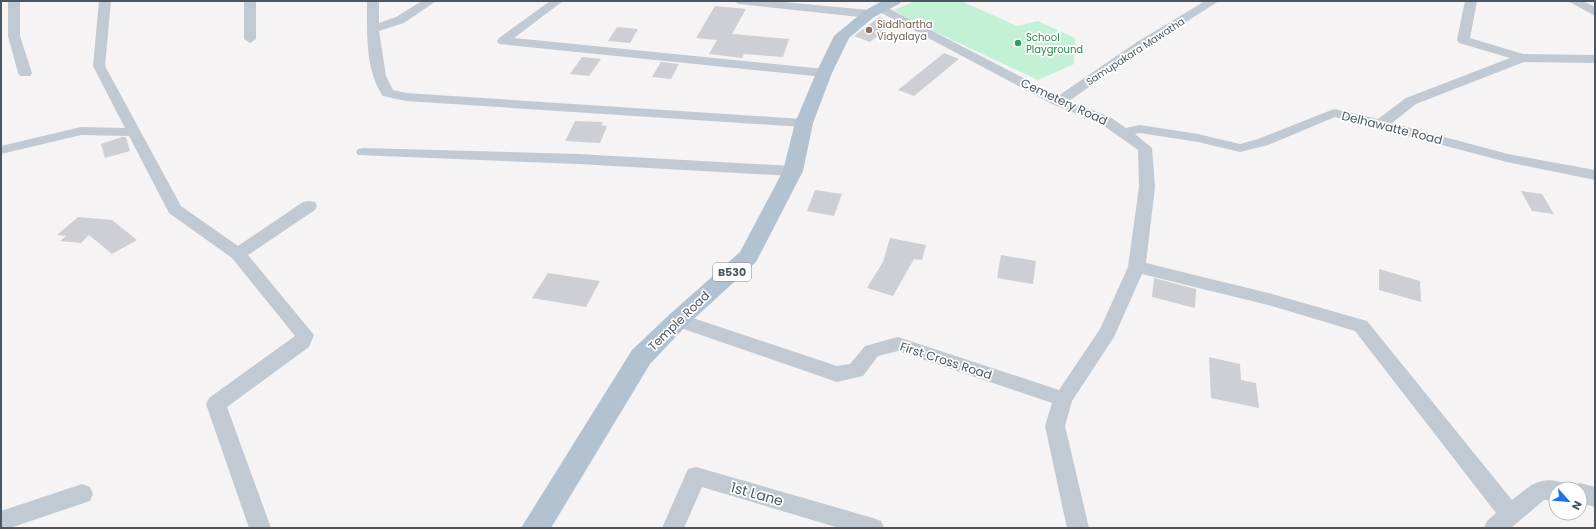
<svg xmlns="http://www.w3.org/2000/svg" width="1596" height="529" font-family="Poppins,sans-serif">
<rect width="100%" height="100%" fill="#f5f3f3"/>
<path fill="#c3f1d5" d="M915 1H961L1017 26 1038 21 1075 38 1074 64 1038 80 914 22 894 10Z"/>
<path fill="#cdcfd5" d="M715 6 746 9 732 34 789 39 783 57 744 54 742 58 709 54 717 40 696 38Z
M879 17 894 23 870 42 854 36Z
M617 27 638 29 630 43 608 41Z
M944 53 959 59 914 96 898 90Z
M582 57 601 59 589 76 570 74Z
M661 62 679 64 671 79 652 77Z
M575 121 603 122 601 125 607 126 600 143 565 141Z
M122 137H126L130 151 105 158 101 144Z
M815 190 842 194 834 216 807 211Z
M1521 191 1542 194 1554 214 1532 211Z
M78 217 112 220 137 240 112 254 89 235 81 243 60 241 66 236 57 235Z
M890 238 926 245 922 260 914 259 893 296 867 288 883 262Z
M1001 255 1036 261 1033 284 997 278Z
M1379 269 1420 281 1421 302 1379 290Z
M548 273 600 281 586 307 532 298Z
M1154 278 1196 289 1195 308 1152 297Z
M1209 357 1240 364 1241 380 1256 383 1259 408 1211 398Z"/>
<g fill="none" stroke-linecap="round" stroke-linejoin="round">
<path fill="#c1cad2" fill-rule="evenodd" d="M8 1H20V36L32 73 30 76H20L18 73 8 36Z
M99 1H111L105 66 181 206 238 246 303 202 309 201 315 202 317 206 315 210 248 255 314 335 309 347 227 407 271 528H249L206 404 209 398 295 336 232 258 169 213 129 136 81 135 1 154V146L81 127 125 128 93 66Z
M244 1H256V39L250 43 244 39Z
M367 1H379V23L396 17 422 1H436L404 23 379 31 386 76 393 90 406 93 804 119 809 120 811 123 809 126 804 127 406 101 383 96C365 70 367 32 367 1Z
M550 1H563L514 38 824 69 831 73 824 77 499 44 497 41 499 38Z
M733 1H773L869 10 875 14 869 18 739 4Z
M1205 1H1219L1145 48 1069 101 1110 117 1126 128 1140 125 1198 134 1240 144 1258 139 1334 109 1378 119 1406 98 1510 58 1459 43 1457 40 1465 1H1477L1470 38 1523 54 1595 55V63L1524 62 1416 104 1392 123 1508 154 1595 170V180L1507 162 1335 117 1268 145 1240 152 1198 142 1140 133 1135 134 1152 148 1155 187 1146 263 1272 294 1367 321 1512 500C1530 486 1540 475 1564 483L1566 489H1556V500H1544L1511 528H1484L1487 521 1496 513 1355 331 1272 306 1142 274 1114 337 1072 401 1065 426 1089 528H1067L1045 426 1052 403 898 351 878 356 863 376 837 382 672 325 669 320 672 315 678 313 837 366 850 364 865 346 898 337 1059 390 1100 329 1128 267 1139 187 1138 150 1100 123 1054 105 872 8 878 4 882 5 1058 96 1137 42Z
M1568 1H1583L1595 7V16Z
M363 148 578 154 793 166 798 168 801 171 798 174 793 176 578 164 358 155 356 152 358 149Z
M696 467 873 518 881 521 884 528H839L702 487 684 528H662L688 469Z
M1580 483 1595 487V507L1580 503V489H1571L1572 486Z
M82 484 90 487 93 494 90 501 10 528H1V511Z"/>
<path fill="#b3c2d1" fill-rule="evenodd" d="M882 1H902L899 4 874 17 849 38 832 73 813 123 803 171 756 262 686 326 650 364 551 528H521L632 350 670 314 740 252 783 171 795 123 816 73 834 36 864 11Z"/>
</g>
<circle fill="#8d6e63" stroke="#fff" stroke-width="1.5" cx="869" cy="30" r="4"/>
<circle fill="#2e9e5b" stroke="#fff" stroke-width="1.5" cx="1018" cy="43" r="4"/>
<g text-anchor="middle" stroke-width="3.5" stroke-linejoin="round" paint-order="stroke">
<g font-size="10" fill="#785e54" stroke="#fff" text-anchor="start">
<text x="877" y="28">Siddhartha<tspan x="877" dy="12">Vidyalaya</tspan></text>
</g>
<g font-size="10" fill="#27864d" stroke="#fff" text-anchor="start">
<text x="1026" y="41">School<tspan x="1026" dy="12">Playground</tspan></text>
</g>
<g font-size="10" fill="#4a5661" stroke="#fff">
<text transform="translate(1135 51) rotate(-33)" y="4">Samupakara Mawatha</text>
</g>
<rect fill="#fff" stroke="#808990" stroke-width="1" x="713" y="263" width="38" height="18" rx="3"/>
<g font-size="11" font-weight="bold" fill="#4a5661">
<text x="732" y="276">B530</text>
</g>
<g font-size="12" fill="#4a5661" stroke="#fff">
<text transform="translate(1064 102) rotate(25)" y="4">Cemetery Road</text>
<text transform="translate(1392 128) rotate(14)" y="4">Delhawatte Road</text>
<text transform="translate(679 321) rotate(-44)" y="4">Temple Road</text>
<text transform="translate(946 361) rotate(18)" y="4">First Cross Road</text>
</g>
<g font-size="14" fill="#4a5661" stroke="#fff">
<text transform="translate(757 494) rotate(16)" y="5">1st Lane</text>
</g>
</g>
<rect width="1596" height="529" fill="none" stroke="#4a5661" stroke-width="4"/>
<g transform="translate(1568 501) rotate(117)"><circle r="19" fill="#ffffff" stroke="#b7bbc0"/>
<path d="M0-3L7 15L0 10L-7 15Z" fill="#1a73e8"/>
<text y="-6" font-size="11" font-weight="bold" text-anchor="middle" fill="#4a5661">N</text>
</g>
</svg>
